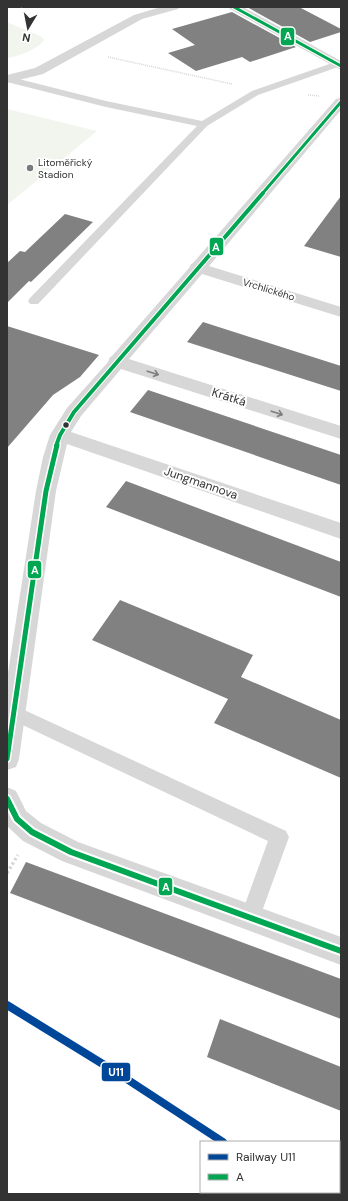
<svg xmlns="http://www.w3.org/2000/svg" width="348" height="1201" font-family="'DM Sans',sans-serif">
<rect width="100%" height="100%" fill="#fff"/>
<path fill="#f1f5ed" d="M7 22 40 36 44 39C42 48 16 57 7 58Z
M7 109 97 131 7 205Z"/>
<path fill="#818181" d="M247 7H299L341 29V32L310 42Z
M232 12 296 47 250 62 242 57 196 71 168 53 195 45 172 29Z
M341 196V257L304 246Z
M65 214 93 222 31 282 29 281 7 303V263L20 251 25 252Z
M203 322 341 366V391L187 342Z
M7 326 99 355 80 377 53 395 7 448Z
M148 390 341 455V485L130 412Z
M126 481 341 562V597L106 507Z
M120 600 253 655 241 677 341 720V778L214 723 228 699 92 640Z
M26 862 341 979V1019L10 893Z
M220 1019 341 1067V1111L207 1057Z"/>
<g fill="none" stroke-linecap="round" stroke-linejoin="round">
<path stroke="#d6d6d6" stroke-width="1.5" stroke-dasharray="1 1" stroke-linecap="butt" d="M108 57 232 84
M308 95 319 96"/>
<path stroke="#d6d6d6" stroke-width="3.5" stroke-dasharray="2.5 2.5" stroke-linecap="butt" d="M7 873 18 855"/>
<path fill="#d7d7d7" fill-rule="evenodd" d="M338 61 341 62V66L258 95 207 126 38 304H30L28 301 30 298 197 126 106 107 7 82V76L106 101 202 121 252 91Z
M7 705 20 708 286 831 289 837 257 925 250 928 243 925 240 918 268 841 12 720 7 719Z"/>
<path fill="#d7d7d7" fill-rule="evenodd" d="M161 7H180L178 9 142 19 43 74 7 83V75L35 68 134 15Z
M228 7H243L341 61V70L230 9Z
M341 98V110L209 266 341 307V317L202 274 129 359 341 426V439L121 369 81 416 71 432 341 523V539L67 444 56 491 19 759 16 767 7 770V679L36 491 43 457 50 435 67 408 108 362 110 357 112 356 189 268 191 264 193 263 336 99Z
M7 787 16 791 26 811 41 823 78 842 341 937V965L62 861 23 841 7 826Z"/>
<defs>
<path id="bus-1-far3" d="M234 7 341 66
M262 194 341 102"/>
<path id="bus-1-far2" d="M56 446 60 435 74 412 263 193"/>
<path id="bus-1-far1" d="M7 759 46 491 57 445"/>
<path id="bus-1" d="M7 799 17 819 32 832 71 852 341 951"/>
</defs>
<use href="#bus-1-far3" stroke="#fff" stroke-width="5"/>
<use href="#bus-1-far2" stroke="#fff" stroke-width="6"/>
<use href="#bus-1-far1" stroke="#fff" stroke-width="8"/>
<use href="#bus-1" stroke="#fff" stroke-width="10"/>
<use href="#bus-1-far3" stroke="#00a651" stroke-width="3"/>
<use href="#bus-1-far2" stroke="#00a651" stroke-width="4"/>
<use href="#bus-1-far1" stroke="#00a651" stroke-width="5"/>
<use href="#bus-1" stroke="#00a651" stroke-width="6"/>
<defs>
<path id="rail-1" d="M7 1005 119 1074 223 1142"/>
</defs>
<use href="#rail-1" stroke="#fff" stroke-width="11"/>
<use href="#rail-1" stroke="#00479a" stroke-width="8"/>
</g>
<defs><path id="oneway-shaft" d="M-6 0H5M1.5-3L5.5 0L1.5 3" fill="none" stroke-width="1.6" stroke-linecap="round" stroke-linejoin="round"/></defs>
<g stroke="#7d7d7d">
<use href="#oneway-shaft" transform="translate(153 373) rotate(18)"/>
<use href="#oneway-shaft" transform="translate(277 413) rotate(18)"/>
</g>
<circle fill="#7a7a7a" stroke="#fff" stroke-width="1.5" cx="30" cy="168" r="4"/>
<circle fill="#333" stroke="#fff" stroke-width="1.5" cx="66" cy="425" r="3.5"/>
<g text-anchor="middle" stroke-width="4" stroke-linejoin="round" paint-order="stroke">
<g font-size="10" fill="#333" stroke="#fff" text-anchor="start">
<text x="38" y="166">Litoměřický<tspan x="38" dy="12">Stadion</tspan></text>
</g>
<g font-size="10" fill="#333" stroke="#fff">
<text transform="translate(269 289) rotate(17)" y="4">Vrchlického</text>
</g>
<g font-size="12" fill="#333" stroke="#fff">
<text transform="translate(229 397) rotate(18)" y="4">Krátká</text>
<text transform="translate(201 483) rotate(19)" y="4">Jungmannova</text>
</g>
</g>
<g stroke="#fff" stroke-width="1.5">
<rect x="280" y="27" width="15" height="19" rx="4" fill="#00a651"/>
<rect x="209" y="237" width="15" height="19" rx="4" fill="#00a651"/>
<rect x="27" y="560" width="15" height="19" rx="4" fill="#00a651"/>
<rect x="158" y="877" width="15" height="19" rx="4" fill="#00a651"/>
<rect x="101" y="1062" width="30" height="20" rx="4" fill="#00479a"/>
</g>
<g font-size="11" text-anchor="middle" font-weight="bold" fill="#fff">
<text x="288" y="40">A</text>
<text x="216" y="251">A</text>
<text x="35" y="574">A</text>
<text x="166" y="891">A</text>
<text x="116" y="1076">U11</text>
</g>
<rect width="348" height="1201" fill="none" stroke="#333333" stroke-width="16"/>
<rect x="200" y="1141" width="140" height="52" fill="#ffffff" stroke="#adadad"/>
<rect x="208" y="1154" width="20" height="6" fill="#00479a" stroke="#adadad"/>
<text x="236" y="1161" font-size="12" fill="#333333">Railway U11</text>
<rect x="208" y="1174" width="20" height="6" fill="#00a651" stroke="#adadad"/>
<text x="236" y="1181" font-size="12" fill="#333333">A</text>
<g transform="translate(28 28) rotate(190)" stroke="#ffffff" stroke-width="3" paint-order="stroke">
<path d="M0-3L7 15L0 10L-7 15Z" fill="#333333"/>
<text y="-6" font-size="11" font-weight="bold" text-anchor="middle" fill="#333333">N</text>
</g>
</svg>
